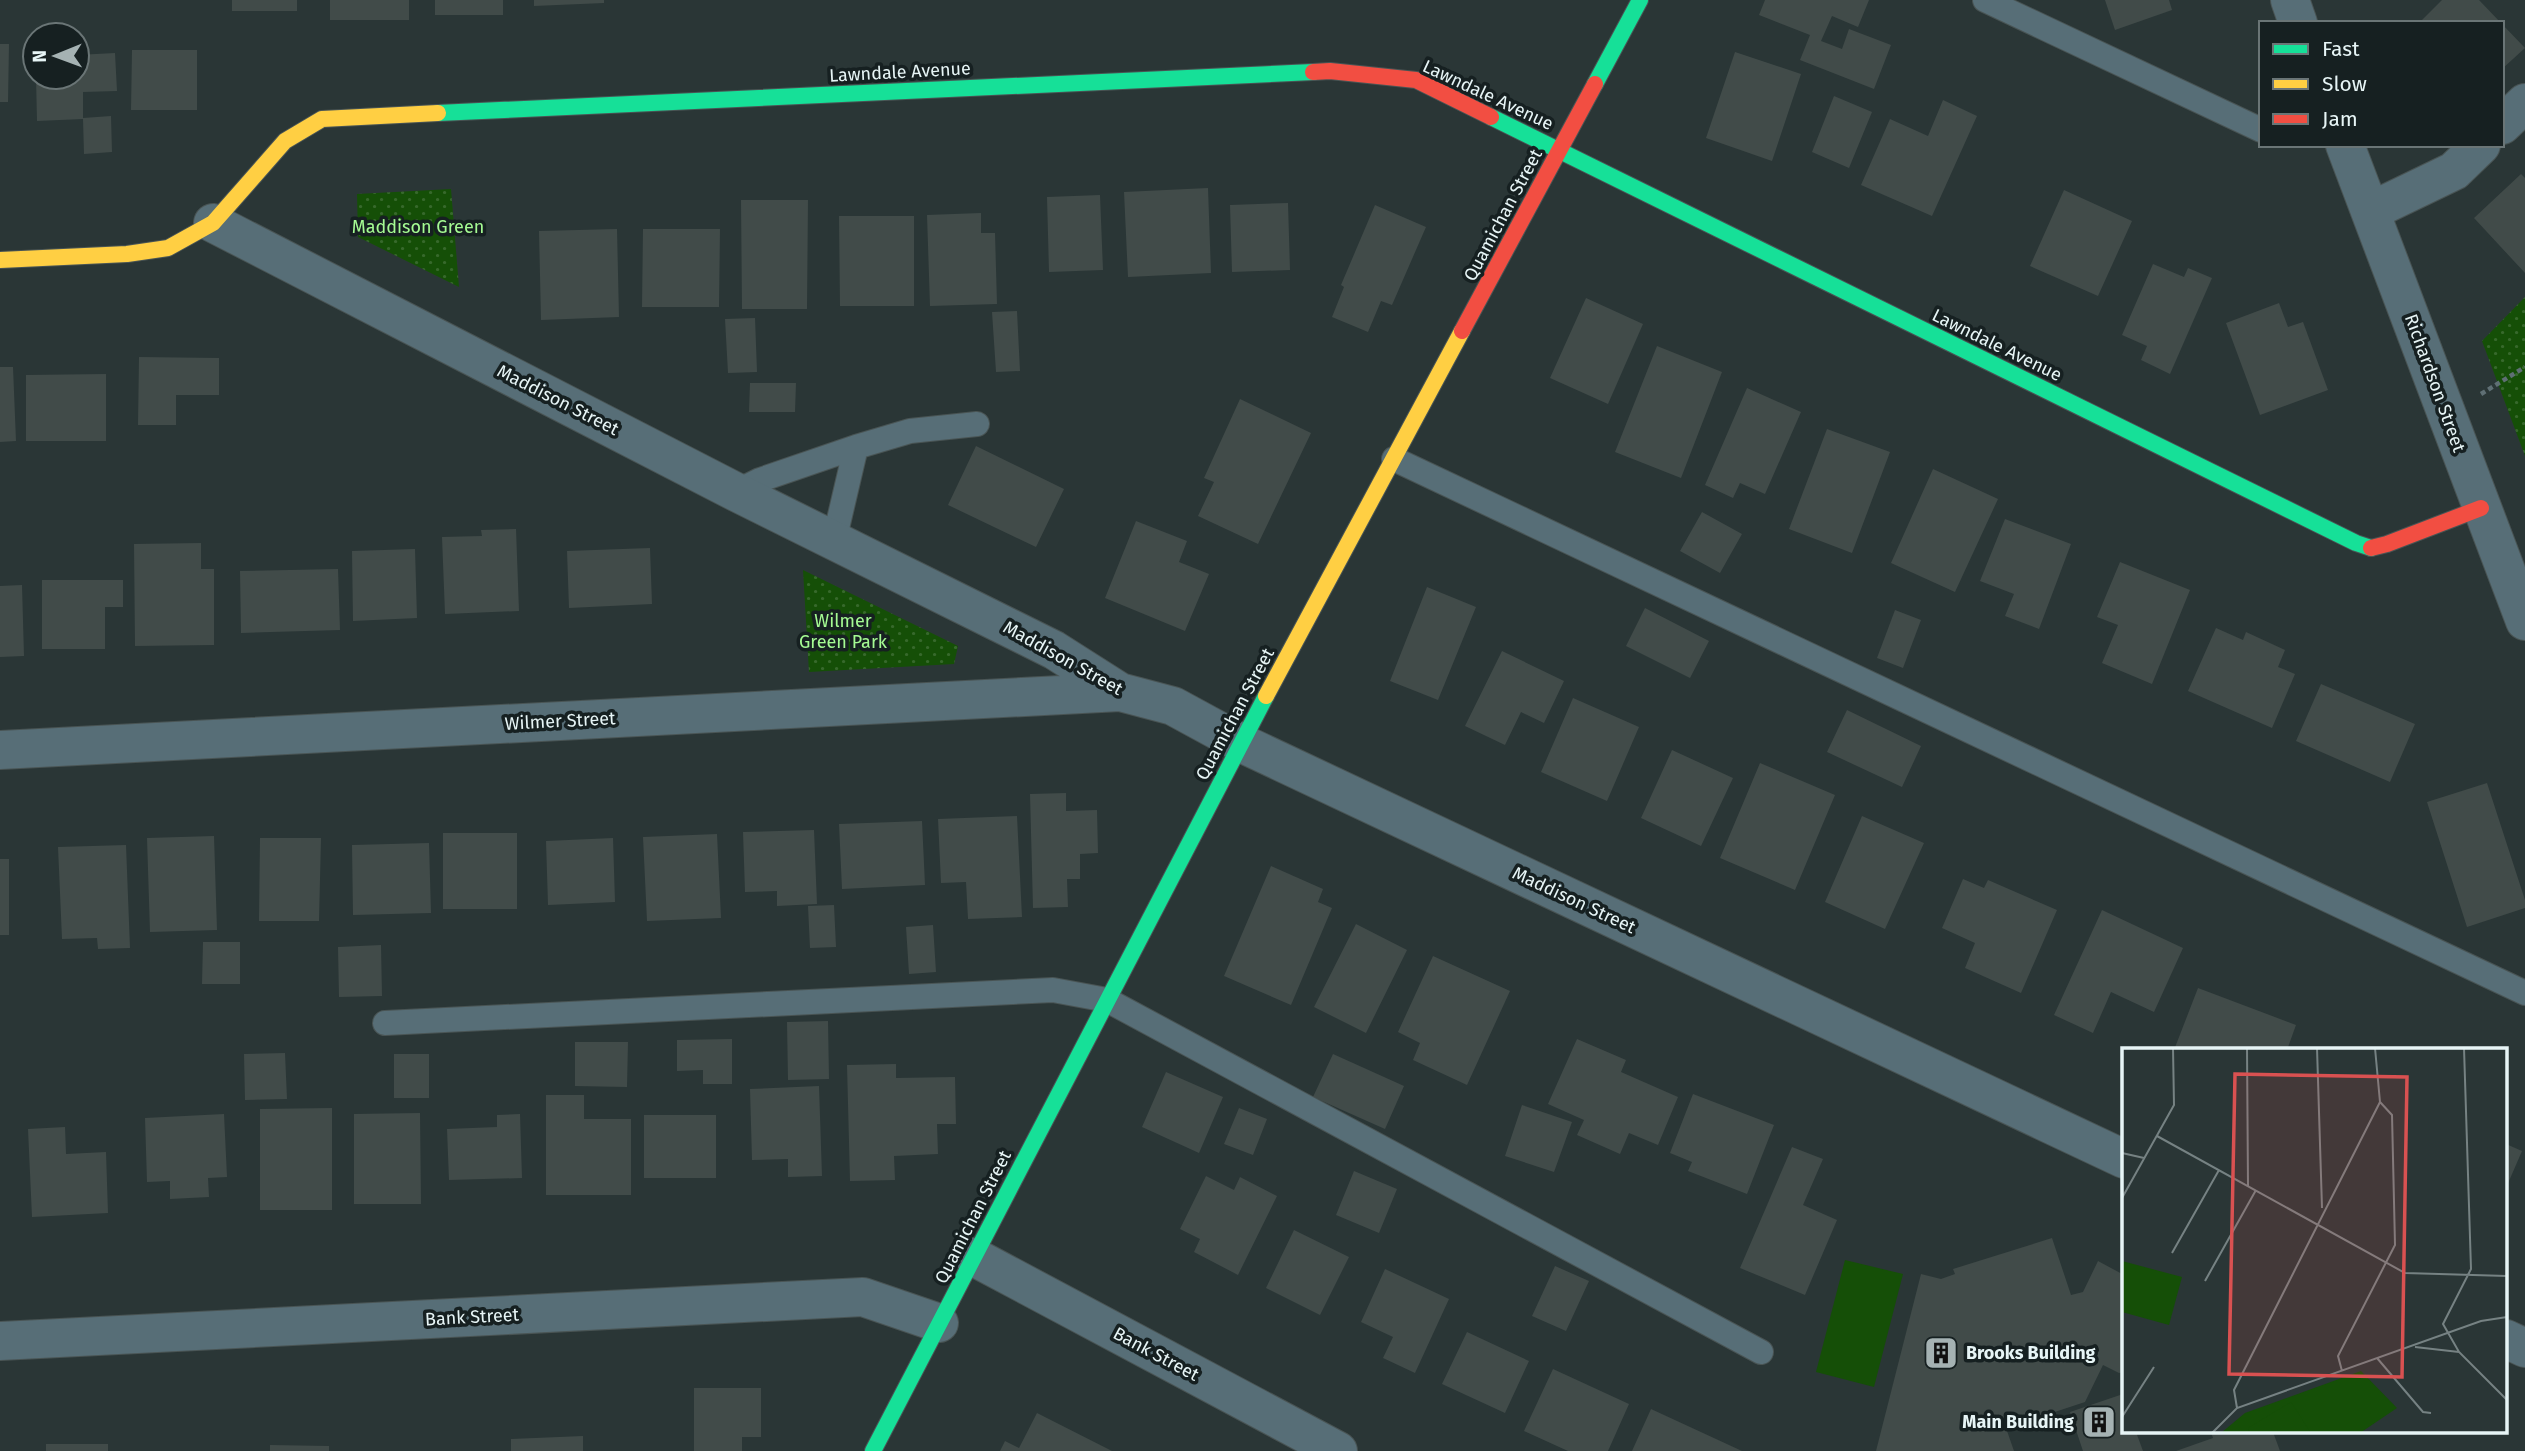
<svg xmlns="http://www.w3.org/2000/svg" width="2525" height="1451" font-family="'Fira Sans',sans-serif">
<defs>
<pattern id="park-dots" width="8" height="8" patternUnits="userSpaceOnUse" patternTransform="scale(1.75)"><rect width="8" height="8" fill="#154f07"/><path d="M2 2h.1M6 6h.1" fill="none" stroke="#37692c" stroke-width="1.8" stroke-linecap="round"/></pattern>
</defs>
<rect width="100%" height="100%" fill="#2a3636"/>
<path fill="url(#park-dots)" d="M451 189 459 287 358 237 357 194Z
M2525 297V456L2482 341Z
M803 570 958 646 954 664 809 672Z"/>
<path fill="#154f07" d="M1845 1260 1903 1274 1874 1387 1816 1372Z"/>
<path fill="#414b49" d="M232 0H297V11H232Z
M330 0H409V20H330Z
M435 0H503V15H435Z
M534 0H604V3L534 6Z
M1765 0H1869L1858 27 1832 16 1821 41 1842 49 1849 29 1891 45 1874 89 1800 60 1810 35 1759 15Z
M2105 0H2169L2172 10 2115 30Z
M2442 0H2479L2501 23H2419Z
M2502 24 2525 48 2502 69Z
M0 44H9L8 102H0Z
M132 50H197V110H131Z
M1735 52 1801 74 1772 161 1706 138Z
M115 53 117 91 83 92V118L111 116 112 152 84 154 83 119 37 121 36 77H77V55Z
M1834 96 1872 112 1849 168 1812 152Z
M1943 100 1977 116 1932 216 1861 185 1890 119 1928 136Z
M2521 174 2525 178V273L2474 218Z
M1208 188 1211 273 1128 277 1124 192Z
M2064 190 2132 221 2098 296 2030 266Z
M1100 195 1103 270 1049 272 1047 197Z
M741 200H808L807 309H742Z
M1288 203 1290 270 1232 272 1230 205Z
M1375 205 1426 227 1392 305 1381 301 1368 332 1332 317 1344 287 1341 285Z
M981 213V233H995L997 304 930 306 927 215Z
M839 216H914V306H840Z
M617 229 619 317 541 320 539 231Z
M643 229H720L719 307H642Z
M2153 264 2184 277 2188 268 2212 278 2170 374 2141 360 2147 346 2122 335Z
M1586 298 1643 324 1608 404 1550 378Z
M2279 303 2288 327 2303 322 2328 390 2260 415 2226 323Z
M1017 311 1020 371 996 372 992 312Z
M755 318 757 372 728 373 725 319Z
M1657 346 1722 372 1681 478 1615 452Z
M139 357 219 358V395H176V425H138Z
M0 367H13L16 441 0 442Z
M106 374V441H26V375Z
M750 383H796L795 412H749Z
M1747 388 1801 412 1765 494 1740 483 1733 498 1705 485Z
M1240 399 1311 433 1258 544 1198 516 1214 482 1204 478Z
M1827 429 1890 452 1852 553 1789 529Z
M976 446 1064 489 1036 547 948 505Z
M1933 469 1998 499 1955 592 1891 563Z
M1702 512 1742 534 1720 573 1680 551Z
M2005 519 2071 544 2039 629 2005 616 2014 594 1980 581Z
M1136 521 1187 541 1179 562 1209 574 1185 631 1105 598Z
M516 529 519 611 445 614 442 537 482 536 481 530Z
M201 543V569H214V645L135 646 134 544Z
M650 548 652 604 569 608 567 551Z
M415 549 417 618 353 621 352 551Z
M2120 562 2190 590 2152 684 2102 663 2118 625 2097 617Z
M338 569 340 630 241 633 240 571Z
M42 580H123V607H105V649H42Z
M22 585 24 656 0 657V586Z
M1427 587 1476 607 1438 700 1390 681Z
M1645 608 1709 641 1690 678 1626 646Z
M1895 610 1921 620 1903 668 1877 658Z
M2216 628 2243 640 2246 632 2285 650 2278 667 2295 674 2272 728 2188 691Z
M1502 651 1564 681 1544 723 1521 712 1505 745 1465 726Z
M2321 684 2415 724 2390 782 2296 741Z
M1573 698 1639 727 1607 801 1541 772Z
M1847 710 1921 746 1902 787 1827 752Z
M1672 750 1733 778 1701 846 1641 818Z
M1760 763 1835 795 1795 890 1720 858Z
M2487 783 2525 900V908L2467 927 2427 802Z
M1066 793V811L1097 810 1098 853 1080 854V879H1067L1068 907 1033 908 1030 794Z
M1017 816 1022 917 968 919 966 882 941 883 938 819Z
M1862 816 1924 843 1885 929 1825 902Z
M922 821 925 885 842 889 839 824Z
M814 830 817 904 777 906V891L745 892 743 832Z
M443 833H517V909H443Z
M717 834 721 918 647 921 643 837Z
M214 836 217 930 150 932 147 838Z
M260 838H321L319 921H259Z
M613 838 615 902 548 905 546 841Z
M429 843 431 913 353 915 352 845Z
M126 845 130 948 98 949 97 938 62 939 58 847Z
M0 859H9V935H0Z
M1271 866 1323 889 1318 902 1332 908 1291 1005 1224 976Z
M1963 879 1984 888 1988 880 2057 910 2021 993 1965 968 1975 943 1942 928Z
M834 905 836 947 810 948 808 906Z
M2102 910 2183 948 2154 1012 2111 992 2093 1033 2054 1015Z
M1356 924 1407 950 1366 1033 1314 1007Z
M933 925 936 972 909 974 906 927Z
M203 942H240V984H202Z
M381 945 382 996 339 997 338 947Z
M1433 956 1510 991 1467 1085 1413 1060 1420 1043 1398 1032Z
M2198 988 2296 1025 2287 1050H2174Z
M828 1021 829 1079 788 1080 787 1022Z
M732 1039V1084H703V1070L677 1071V1040Z
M1577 1039 1626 1060 1621 1072 1678 1097 1658 1145 1629 1133 1620 1154 1577 1135 1584 1120 1548 1104Z
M575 1042H628L627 1087 575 1086Z
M285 1053 287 1099 245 1100 244 1054Z
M394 1054H429V1098H394Z
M1333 1054 1404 1086 1385 1129 1313 1097Z
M896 1064V1078L955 1077 956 1124H937L938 1154 894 1156 895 1180 850 1181 847 1065Z
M1166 1072 1223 1097 1199 1153 1142 1127Z
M819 1086 822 1176 788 1177V1159L752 1160 750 1089Z
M1693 1094 1774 1125 1747 1194 1688 1171 1692 1162 1670 1153Z
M546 1095H584V1119H631V1195H546Z
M1522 1105 1572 1122 1554 1172 1505 1156Z
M332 1108V1210H260V1109Z
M1239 1108 1267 1119 1253 1155 1224 1144Z
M420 1113 421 1204H354V1114Z
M224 1114 227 1177 208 1178 209 1197 170 1199V1181L147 1182 145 1118Z
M520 1114 522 1178 449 1180 447 1129 497 1127V1115Z
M644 1115H716V1178H644Z
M65 1127 66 1154 106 1152 108 1213 32 1217 28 1129Z
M2506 1144 2522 1151 2506 1188Z
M1792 1147 1823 1159 1803 1205 1837 1220 1805 1295 1740 1268Z
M1354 1171 1397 1189 1379 1233 1336 1215Z
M1206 1176 1234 1190 1240 1177 1277 1196 1238 1275 1194 1252 1200 1239 1180 1229Z
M1294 1230 1349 1257 1320 1315 1266 1288Z
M2052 1238 2071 1295 2083 1292 2098 1261 2124 1275V1372L2119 1373 2103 1365 2085 1402 2006 1428 2014 1451H1876L1921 1274 1941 1279 1955 1274 1953 1269Z
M1555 1266 1589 1281 1566 1331 1532 1316Z
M1385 1269 1449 1299 1415 1373 1383 1358 1393 1337 1361 1322Z
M1467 1332 1529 1361 1505 1413 1442 1384Z
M1553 1369 1629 1404 1608 1451H1568L1524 1431Z
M694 1388H761V1437H742V1451H694Z
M2123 1394 2124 1432H2136L2143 1451H2083L2070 1412Z
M1651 1409 1742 1451H1632Z
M1037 1413 1112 1451H1000L1005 1441 1019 1448Z
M2211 1432H2273L2280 1451H2176L2213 1438Z
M583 1436V1451H511V1439Z
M46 1444H108V1451H46Z
M270 1445 329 1446V1451H270Z"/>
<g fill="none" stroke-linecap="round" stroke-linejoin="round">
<defs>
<path id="lane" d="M1985 0 2261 130
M1394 459 2525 993
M736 492 760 480 856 447 910 431 977 424
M834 541 856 447
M385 1023 1053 990 1107 1000 1761 1352"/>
<path id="street" d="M2290 0 2298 23
M2502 125 2525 103
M2345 145 2525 621
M2371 211 2454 171 2481 145
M213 223 736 492 1054 650 1120 692 1173 706 1241 743 2124 1159
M0 750 1120 692
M974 1257 1338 1451
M2506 1339 2525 1348
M0 1341 863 1297 939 1323"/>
<path id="fast" d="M1595 84 1640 0
M438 113 1313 72
M1491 117 2356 543 2371 548
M873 1451 1266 696"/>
<path id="slow" d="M0 260 127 254 168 248 213 223 285 141 322 119 438 113
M1266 696 1462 331"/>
<path id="jam" d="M1313 72 1330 71 1416 80 1491 117
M1462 331 1595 84
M2371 548 2387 544 2481 508"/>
</defs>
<use href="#lane" stroke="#495454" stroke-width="26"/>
<use href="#street" stroke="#495454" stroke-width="40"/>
<use href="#fast" stroke="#495454" stroke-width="18"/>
<use href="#slow" stroke="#495454" stroke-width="18"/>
<use href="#jam" stroke="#495454" stroke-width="18"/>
<path stroke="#5f6f74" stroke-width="4.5" stroke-dasharray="5 3.5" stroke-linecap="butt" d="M2481 394 2525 367"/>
<use href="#lane" stroke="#576e77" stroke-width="24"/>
<use href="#street" stroke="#576e77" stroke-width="38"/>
<use href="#fast" stroke="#16e098" stroke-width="16"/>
<use href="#slow" stroke="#ffcf43" stroke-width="16"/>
<use href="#jam" stroke="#f24e42" stroke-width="16"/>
</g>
<defs>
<symbol id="building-square" viewBox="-11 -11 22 22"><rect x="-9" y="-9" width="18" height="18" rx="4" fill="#a5b2b3" stroke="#162021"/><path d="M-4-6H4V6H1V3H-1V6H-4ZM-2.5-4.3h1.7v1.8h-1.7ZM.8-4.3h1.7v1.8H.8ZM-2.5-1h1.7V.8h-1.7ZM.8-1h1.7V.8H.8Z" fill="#111"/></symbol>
</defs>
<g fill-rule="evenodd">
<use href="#building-square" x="1922" y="1334" width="38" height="38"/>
<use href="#building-square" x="2080" y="1403" width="38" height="38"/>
</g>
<g text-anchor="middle" stroke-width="7" stroke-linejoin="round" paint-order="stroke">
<g font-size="18" fill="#e7f5f6" stroke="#162021">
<text transform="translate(900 72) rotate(-3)" y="6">Lawndale Avenue</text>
<text transform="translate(1488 95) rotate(25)" y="6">Lawndale Avenue</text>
<text transform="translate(1503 215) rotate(-62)" y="6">Quamichan Street</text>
<text transform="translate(1997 345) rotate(26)" y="6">Lawndale Avenue</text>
<text transform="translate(2435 383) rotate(70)" y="6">Richardson Street</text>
<text transform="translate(558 400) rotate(27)" y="6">Maddison Street</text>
<text transform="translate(1063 658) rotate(29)" y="6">Maddison Street</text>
<text transform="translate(1235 714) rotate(-62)" y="6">Quamichan Street</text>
<text transform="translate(560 721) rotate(-3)" y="6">Wilmer Street</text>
<text transform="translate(1574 900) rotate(25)" y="6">Maddison Street</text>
<text transform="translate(973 1217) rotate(-63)" y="6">Quamichan Street</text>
<text transform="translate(472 1317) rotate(-3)" y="6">Bank Street</text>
<text transform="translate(1156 1354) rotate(28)" y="6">Bank Street</text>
</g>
<g font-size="18" fill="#a5fb93" stroke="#162021">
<text x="418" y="233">Maddison Green</text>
<text x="843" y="627">Wilmer<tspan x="843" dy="21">Green Park</tspan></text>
</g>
<g font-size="18" font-weight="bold" fill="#e7f5f6" stroke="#162021" text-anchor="start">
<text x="1966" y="1359">Brooks Building</text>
<text x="2074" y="1428" text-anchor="end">Main Building</text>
</g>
</g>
<g transform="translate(2122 1048)">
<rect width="385" height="385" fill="#2a3636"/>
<path d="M239 323 275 360 238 385H99L123 365Z" fill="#154f07"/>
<path d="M0 213 60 229 47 277 0 264ZM169 354 189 385H128L126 380Z" fill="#154f07"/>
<path fill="none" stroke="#768283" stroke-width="2" d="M125 0 126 138M195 0 200 160M342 0 349 221 321 276 337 304 385 352M35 88 283 225 385 228M0 105 22 110M0 150 52 57 51 0M50 205 97 122M83 233 134 142M293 299 337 304M255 310 301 364 309 365M220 323 216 308 273 197 270 67 258 54M115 360 112 342 258 54 253 0M0 369 32 319M90 385 115 360 359 273 385 269"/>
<path fill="#d95151" fill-opacity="0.15" stroke="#d95151" stroke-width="3.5" d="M113 26 285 29 280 329 107 326Z"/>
<rect width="385" height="385" fill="none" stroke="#e7f5f6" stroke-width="3.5"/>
</g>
<rect x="2259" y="21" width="245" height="126" fill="#162021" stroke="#6a7576" stroke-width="2"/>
<rect x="2273" y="44" width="35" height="10" fill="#16e098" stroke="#6a7576" stroke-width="2"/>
<text x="2322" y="56" font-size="21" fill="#e7f5f6">Fast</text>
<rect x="2273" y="79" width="35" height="10" fill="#ffcf43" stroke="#6a7576" stroke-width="2"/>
<text x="2322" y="91" font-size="21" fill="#e7f5f6">Slow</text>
<rect x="2273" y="114" width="35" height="10" fill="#f24e42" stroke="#6a7576" stroke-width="2"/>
<text x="2322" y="126" font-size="21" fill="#e7f5f6">Jam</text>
<g transform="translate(56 56) rotate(269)"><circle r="33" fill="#162021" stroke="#6a7576" stroke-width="2"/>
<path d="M0-5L12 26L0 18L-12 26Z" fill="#a5b2b3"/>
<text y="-10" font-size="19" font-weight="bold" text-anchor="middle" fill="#e7f5f6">N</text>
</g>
</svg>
